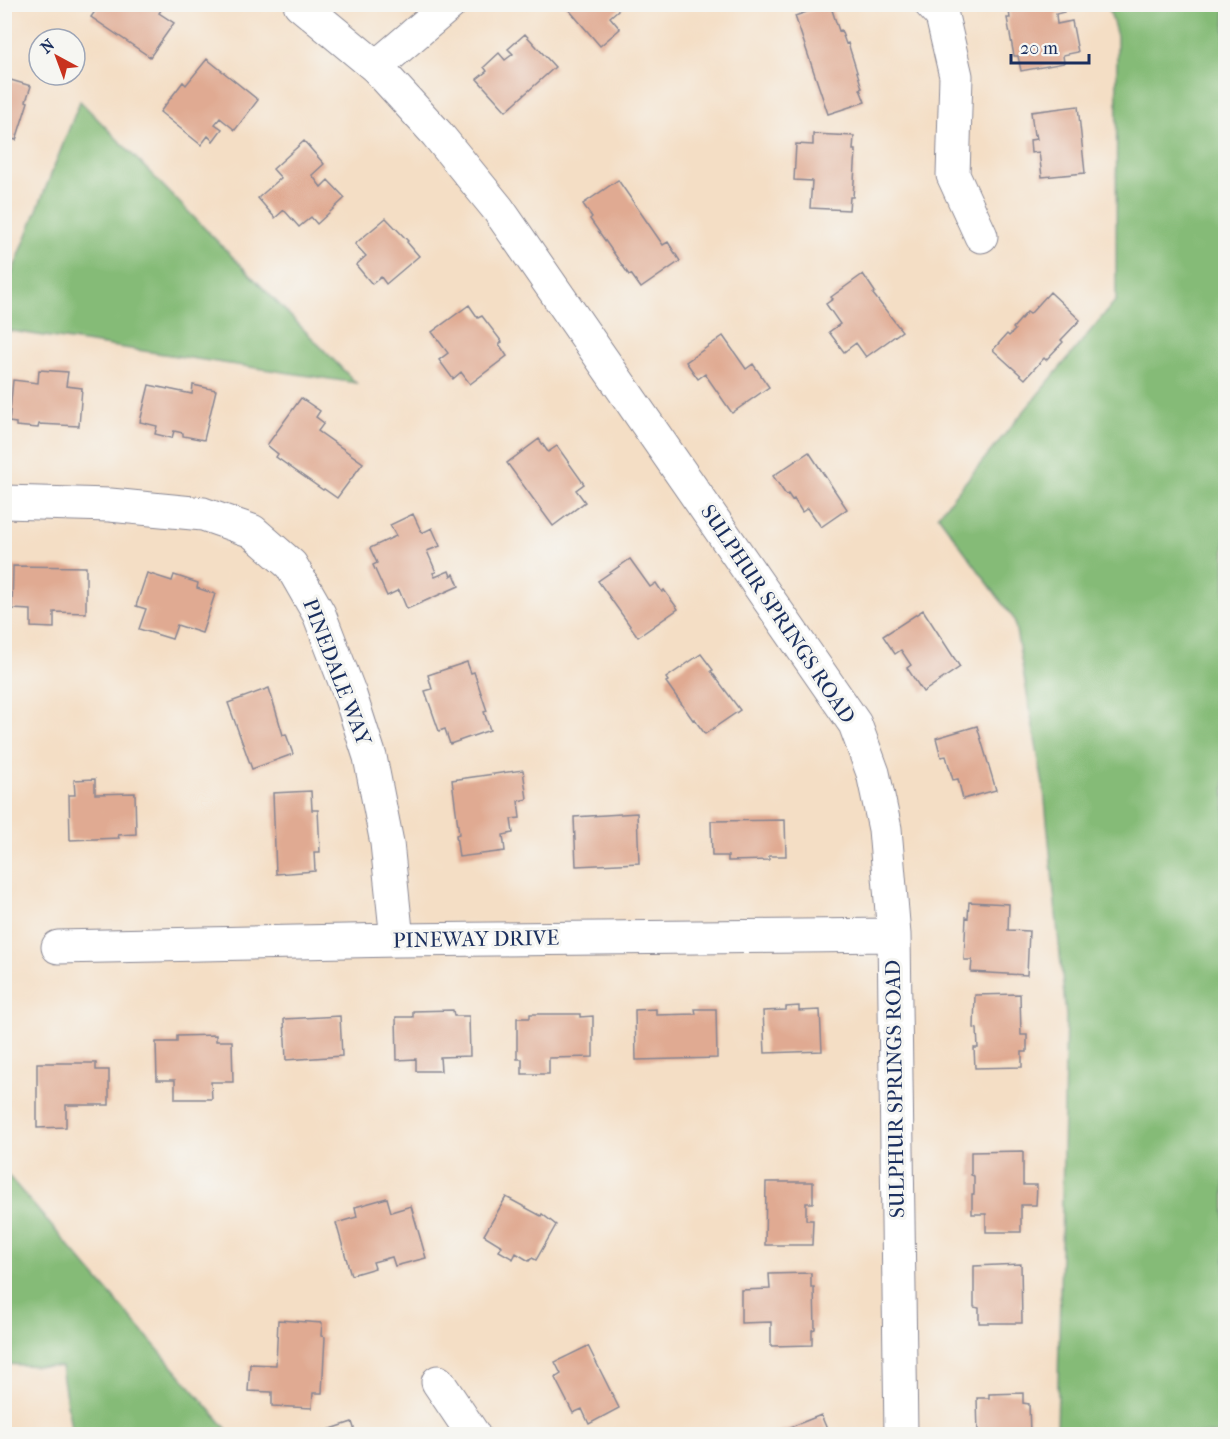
<svg xmlns="http://www.w3.org/2000/svg" width="1230" height="1439" font-family="'IM FELL French Canon',serif">
<rect width="100%" height="100%" fill="#f6f6f2"/>
<filter id="ink" filterUnits="userSpaceOnUse"><feTurbulence type="fractalNoise" baseFrequency=".0167" numOctaves="2"/><feDisplacementMap in="SourceGraphic" scale="12" xChannelSelector="R" yChannelSelector="G"/><feConvolveMatrix kernelMatrix="1 2 1 2 8 2 1 2 1" color-interpolation-filters="sRGB"/></filter>
<filter id="wash" filterUnits="userSpaceOnUse"><feTurbulence type="fractalNoise" baseFrequency=".008" numOctaves="4" result="noise"/><feDisplacementMap in="SourceGraphic" scale="24" xChannelSelector="R" yChannelSelector="G"/><feGaussianBlur stdDeviation="1.35" result="paint"/><feColorMatrix in="noise" values="0 0 0 0 0 0 0 0 0 0 0 0 0 0 0 0 0 1.4 0 .05"/><feComposite in="paint" operator="in"/></filter>
<g filter="url(#wash)">
<rect width="100%" height="100%" fill="#f4dec5"/>
<path fill="#85bb77" stroke="#50756a" stroke-width="1.5" d="M1108 5H1225V1434H1057L1066 1016 1044 790 1014 619 938 515 1116 300 1117 36Z
M80 101 356 383 5 330V291Z
M5 1172 231 1434H72L61 1367 5 1364Z"/>
<g id="blocks">
<path fill="#e0aa92" d="M100 4H160L163 7 159 13 174 23 150 57 91 17Z
M564 4H625L610 17 620 29 600 46Z
M830 4 839 31 841 30 846 44 848 43 862 88 860 89 865 102 828 114 795 16Z
M1008 4H1062L1064 12 1056 14 1057 24 1072 21 1078 52 1063 55 1064 63 1021 71 1018 56H1014L1007 18H1010Z
M525 34 555 67 506 111 477 79 487 71 484 67 499 53 505 60 513 54 508 49Z
M207 59 258 100 235 130 220 118 215 124 222 129 213 141 208 136 201 145 160 112 183 82 186 85Z
M4 78 31 86 26 101 28 102 16 140 12 139 7 156 4 155Z
M1078 106 1085 173 1042 177 1039 152 1031 153 1030 140 1037 139 1036 134 1034 135 1031 112Z
M813 134 854 136 853 150H856L853 197H850L849 210 810 208 812 181 794 180 796 144 813 145Z
M304 141 324 164 312 175 321 187 328 180 345 198 317 224 311 217 299 227 284 210 275 218 258 198 281 178 273 169Z
M618 180 663 245 668 242 680 261 641 288 631 274 629 275 590 219 592 217 583 204Z
M386 218 408 241 407 242 419 256 386 284 381 277 372 284 356 265 366 256 355 244Z
M863 274 875 292 873 294 902 331 866 357 856 343 844 352 829 332 840 324 826 304 833 299 831 297Z
M1050 292 1080 320 1061 340 1063 342 1046 360 1044 358 1025 379 993 350 1007 334 1009 336 1015 330 1013 328 1027 312 1030 314Z
M469 305 478 318 482 316 502 342 499 344 507 356 470 384 461 372 453 379 439 360 448 353 432 332Z
M723 336 746 369 753 364 769 387 732 413 705 374 698 379 686 362Z
M39 370 68 372 66 386 82 388 79 426 39 424 38 428 16 426V423L9 422 13 380 38 383Z
M149 385 192 394 193 385 216 390 204 440 183 436V433L174 431 172 438 155 434 157 426 140 422Z
M301 398 320 411 316 417 324 423 318 431 363 463 337 498 324 489 323 490 276 457 278 454 267 445Z
M539 439 548 452 557 446 584 484 576 490 585 502 553 526 507 463Z
M809 452 847 509 821 527 808 508 802 512 794 499 792 500 788 494 786 495 773 476Z
M413 514 422 533 432 528 440 546 427 551 436 572 433 573 435 577 449 571 451 576 454 574 459 586 407 609 399 590 387 596 373 565 377 563 370 548 396 536 390 525Z
M630 559 650 587 656 583 662 592 664 590 678 609 638 637 598 581Z
M13 566 86 567V613L54 612V628L31 627V610L12 609Z
M147 573 172 581 174 575 198 583 197 588 215 594 202 633 177 625 172 639 139 629 146 609 136 606Z
M923 610 960 667 923 692 907 668 911 665 901 650 895 654 883 636Z
M701 654 713 670 711 671 740 710 705 734 694 719 693 720 666 682 668 681 666 678Z
M467 662 471 673 474 672 487 711 484 712 490 730 450 744 445 729 439 731 425 691 432 689 428 675Z
M269 688 283 735 286 734 293 754 252 769 228 703Z
M977 726 996 790 963 799 958 779 953 780 946 756 941 757 936 738Z
M523 770 527 799 518 801 520 818 511 819 513 833 503 835 505 851 459 857 456 835 459 834 452 780Z
M95 779V794L135 793 136 834 118 835 119 838 70 840 69 795H75L74 780Z
M311 791 312 810H318L320 852H314L315 871 276 874 273 793Z
M637 813 639 863 576 866 574 817Z
M785 820 786 856H769V860L728 861V856H712L711 821Z
M969 902 1009 904 1008 930 1029 931 1027 975 971 972 972 960H964L966 917 968 918Z
M1020 994 1021 1035H1027V1052H1022V1067L975 1068 974 1048H978L977 1029 974 1028 975 995Z
M799 1006V1011L820 1010 822 1051 765 1053 763 1011 786 1010V1007Z
M656 1009V1015L696 1014 695 1009H716L717 1058 636 1060 635 1010Z
M453 1010 454 1016H469L470 1056 440 1057 441 1071H416V1059L397 1060 396 1017H413V1011Z
M530 1014H580V1017L593 1016V1057L549 1058V1074H522V1059H517V1018H530Z
M340 1016 342 1056 286 1060 284 1019Z
M216 1035V1041H232L233 1082H211L212 1099H175V1080H157L156 1042H177V1036Z
M37 1063H96V1070H109V1105H66V1127L37 1128Z
M1023 1151V1185H1037L1036 1205H1021V1232H986V1214H972V1194H974V1176L971 1175V1152Z
M766 1182H813V1203H806V1220H813L812 1245H765Z
M506 1197 541 1216 542 1214 556 1225 536 1260 532 1258 529 1261 516 1253 513 1259 499 1251 502 1246 484 1235Z
M387 1198 391 1212 411 1206 426 1258 395 1266 392 1257 373 1262 375 1268 351 1275 336 1223 357 1217 355 1207Z
M1021 1264 1022 1323H979V1308L974 1307V1266Z
M811 1273V1287H814L815 1329 812 1330V1345L771 1346V1322L741 1323V1290L770 1289 769 1274Z
M278 1320 322 1323 321 1336 325 1337 322 1393H313L312 1408 272 1406V1392L248 1391 250 1364 276 1365Z
M588 1346 619 1408 589 1424 582 1409 573 1413 555 1378 561 1374 555 1362Z
M1023 1393V1403L1029 1404 1030 1434H978L977 1398H989V1394Z
M821 1415 829 1434H773Z
M352 1422 356 1434H316Z"/>
</g>
</g>
<g filter="url(#ink)">
<use href="#blocks" fill-opacity="0" stroke="#888692" stroke-width="1.5"/>
<g fill="none" stroke-linecap="round" stroke-linejoin="round">
<defs>
<path id="minor" d="M300 4 376 67 437 134 498 209 855 724 873 773 885 829 894 935 901 1434
M931 4 942 16 956 76 953 175 981 236
M376 67 450 4
M4 502 110 505 203 514 252 531 291 565 319 614 349 692 370 757 387 843 397 940
M58 947 397 940 894 935
M438 1382 473 1434"/>
</defs>
<use href="#minor" stroke="#888692" stroke-width="35"/>
<use href="#minor" stroke="#fff" stroke-width="33"/>
</g>
</g>
<g text-anchor="middle" stroke-width="6" stroke-linejoin="round" paint-order="stroke">
<g font-size="21" fill="#1b2f5e" stroke="#f6f6f2">
<text transform="translate(778 614) rotate(56)" y="7">SULPHUR SPRINGS ROAD</text>
<text transform="translate(337 672) rotate(69)" y="7">PINEDALE WAY</text>
<text transform="translate(476 939) rotate(-1)" y="7">PINEWAY DRIVE</text>
<text transform="translate(895 1089) rotate(-91)" y="7">SULPHUR SPRINGS ROAD</text>
</g>
</g>
<rect width="1230" height="1439" fill="none" stroke="#f6f6f2" stroke-width="24"/>
<g transform="translate(57 57) rotate(319)"><circle r="28" fill="#f6f6f2" stroke="#9ea6b7" stroke-width="1.5"/>
<path d="M0-4.5L10 22L0 15L-10 22Z" fill="#c8321e"/>
<text y="-9" font-size="16" font-weight="bold" text-anchor="middle" fill="#1b2f5e">N</text>
</g>
<path d="M1011 54v9h78v-9" fill="none" stroke="#1b2f5e" stroke-width="3"/>
<text x="1020" y="54" font-size="18" fill="#1b2f5e" stroke="#f6f6f2" stroke-width="4.5" paint-order="stroke">20 m</text>
</svg>
